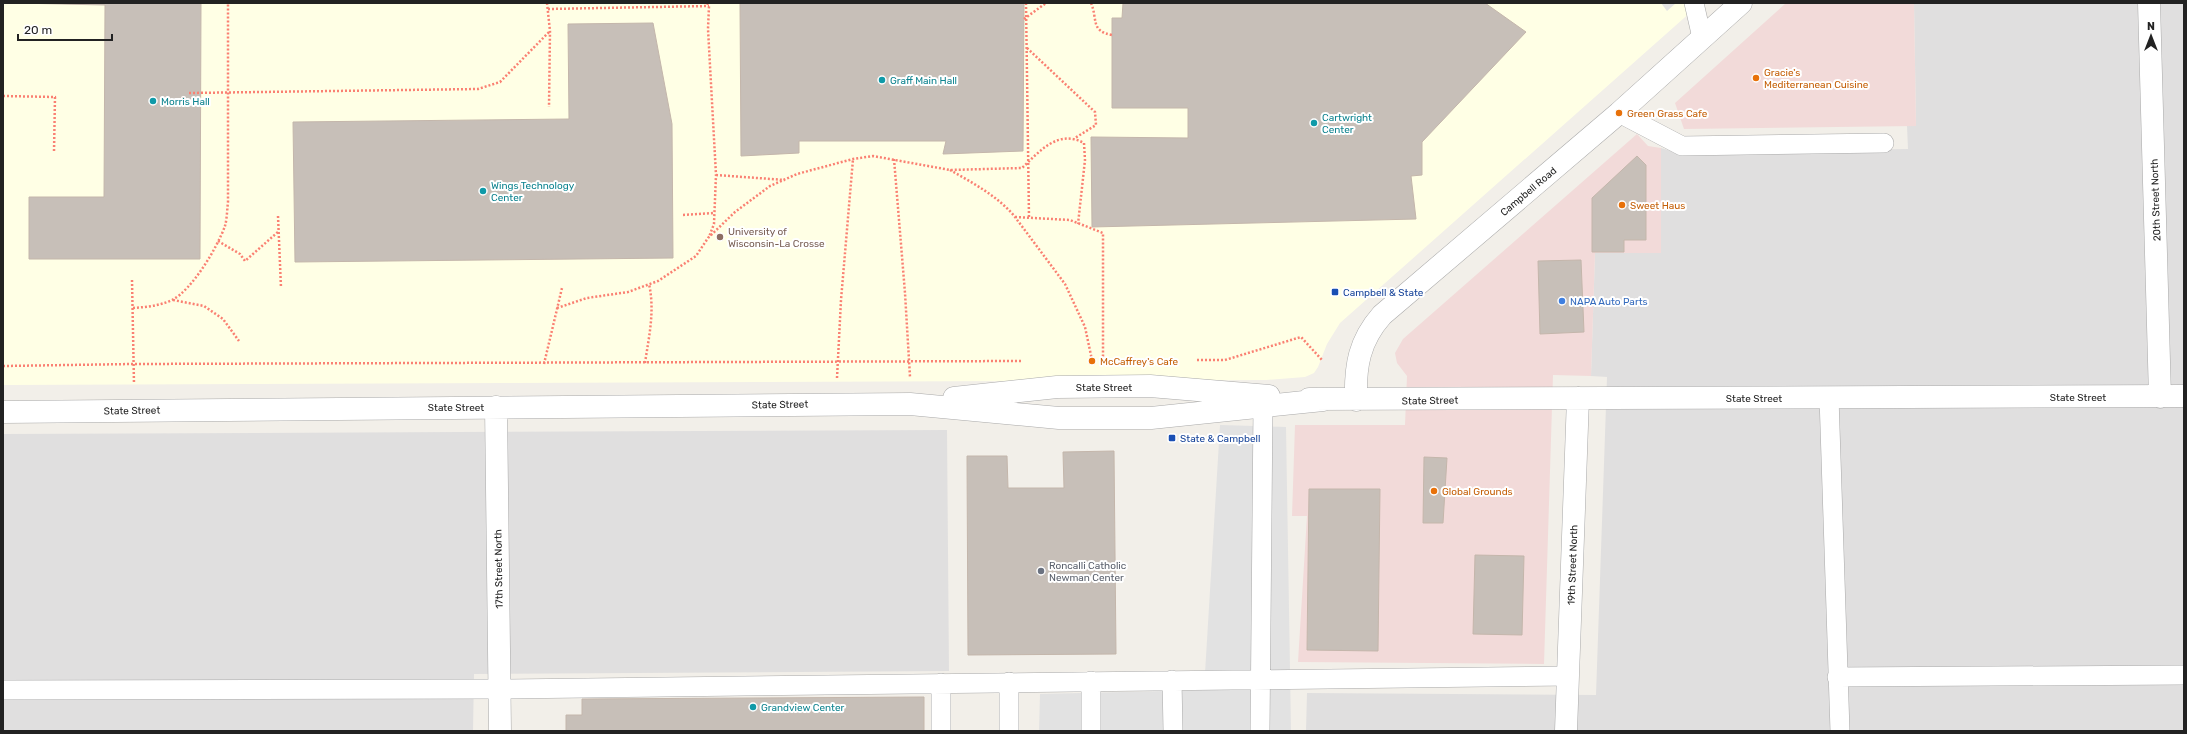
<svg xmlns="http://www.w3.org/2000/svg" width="2187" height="734" font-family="Rubik,sans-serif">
<rect width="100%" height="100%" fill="#f2efe9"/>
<path fill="#e0dfdf" d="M1914 3H2184V731H1306L1307 693 1596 695 1607 377 1591 376 1595 253H1661V148L1675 152 1908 149 1907 126 1916 125Z
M947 430 949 671 474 674 473 731H3V434Z"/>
<path fill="#f2dad9" d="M1786 3H1914L1916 126 1684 129 1675 103Z
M1637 134 1648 146 1661 148V253H1595L1591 376 1553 375 1544 664 1298 662 1307 516H1292L1295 425H1405L1407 376 1397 363 1395 353 1403 339Z"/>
<path fill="#ffffe5" d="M3 3H1701L1340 323 1327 344 1318 367 1314 373 1305 377 1266 380 3 385Z"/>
<path fill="#e2e2e2" d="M1661 3H1676L1667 11Z
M1220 425 1286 427 1291 731H1039L1040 694 1204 690Z"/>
<path fill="#c7bfb8" stroke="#c4b6ab" d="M17 3H201L200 259H29V197H104L105 5Z
M740 3H1024L1023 151 943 154 946 141H799V153L741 156Z
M1123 3H1485L1526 32 1422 142V175L1411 176 1416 219 1092 227 1091 137 1188 138V108H1112V18H1122Z
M653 23 672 124 673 258 295 262 293 122 569 119 568 24Z
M1637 156 1646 165V240H1624V252H1592V198Z
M1581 260 1584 332 1540 334 1538 261Z
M1114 451 1116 654 968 655 967 456H1007L1008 488H1064L1063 452Z
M1424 457 1447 458 1443 523H1423Z
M1309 489H1380L1378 651 1307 650Z
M1475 555 1524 556 1522 635 1473 634Z
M924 697V731H566V715H582V699Z"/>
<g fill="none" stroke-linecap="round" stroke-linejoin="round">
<defs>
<path id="service" d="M1694 3 1702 38
M1619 113 1682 146 1884 143
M1829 397 1840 731
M1837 677 2184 675
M1172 680 1173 731
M941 683V731
M3 690 500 689 1568 676
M1009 731V682
M1091 731V681
M1260 731 1263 407"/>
<path id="minor" d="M2149 3 2160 397
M954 398 1057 387 1150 386 1269 396
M1309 399 2184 396
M1356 400C1355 366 1359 341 1382 315L1619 113 1741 3
M496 407 500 731
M3 412 910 404 1059 418H1151L1323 400
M1566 731 1578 398"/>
</defs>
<use href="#service" stroke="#a9a9a9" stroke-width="20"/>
<use href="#minor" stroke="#a9a9a9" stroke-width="23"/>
<path stroke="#fa8072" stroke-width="2.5" stroke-dasharray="2 2" stroke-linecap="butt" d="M547 3 550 31 549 107
M707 3 709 6 708 29 716 175 714 224 709 237
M1026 3 1029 218
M1091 3C1098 19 1090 31 1112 35
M548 9 709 6
M1024 19 1046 3
M1027 48 1095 112 1096 125 1075 138
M189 93 478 89 500 82 550 31
M3 96 55 97 54 152
M894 159 905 293 910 377
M950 170C973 183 999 197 1015 217L1065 284 1085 327 1092 360
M716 175 785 180
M683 215 714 213
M278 216 281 288
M1015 217 1070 220 1103 233V360
M218 241 240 254 245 261 279 231
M132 280 134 384
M173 300 204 306 223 319 239 341
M133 308C146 307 159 306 172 300 192 290 217 248 225 226 227 219 227 210 228 202V3
M557 308 587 298 628 292 658 281 696 256 708 238 735 212 770 186 797 174 853 159 873 156 950 170 1022 168C1040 151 1058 129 1084 143L1085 160 1078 224
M1197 360H1225L1301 337 1322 360
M645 363C649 336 655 311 649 284
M544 364 562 288
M3 366 133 364 1022 361
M837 378 841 300 853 159"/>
<use href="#service" stroke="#fff" stroke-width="19"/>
<use href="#minor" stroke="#fff" stroke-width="22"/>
</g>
<g fill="#e8710a" stroke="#fff" stroke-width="1.5">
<circle cx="1756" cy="78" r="4"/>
<circle cx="1619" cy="113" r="4"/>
<circle cx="1622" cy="205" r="4"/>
<circle cx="1092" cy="361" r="4"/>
<circle cx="1434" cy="491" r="4"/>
</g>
<g fill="#0f9aa8" stroke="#fff" stroke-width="1.5">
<circle cx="882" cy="80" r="4"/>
<circle cx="153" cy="101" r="4"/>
<circle cx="1314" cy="123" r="4"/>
<circle cx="483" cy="191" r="4"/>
<circle cx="753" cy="707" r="4"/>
</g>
<circle fill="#8d6e63" stroke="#fff" stroke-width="1.5" cx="720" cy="237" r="4"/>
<g fill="#1a4fb4" stroke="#fff" stroke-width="1.5">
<rect x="1331" y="288" width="8" height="8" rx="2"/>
<rect x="1168" y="434" width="8" height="8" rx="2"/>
</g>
<circle fill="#3f7fe0" stroke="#fff" stroke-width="1.5" cx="1562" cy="301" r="4"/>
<circle fill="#6b7280" stroke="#fff" stroke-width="1.5" cx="1041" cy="571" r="4"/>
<g text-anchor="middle" stroke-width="4" stroke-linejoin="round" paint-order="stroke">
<g font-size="10" fill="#c56008" stroke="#fff" text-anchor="start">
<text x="1764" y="76">Gracie's<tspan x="1764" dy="12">Mediterranean Cuisine</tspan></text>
<text x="1627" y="117">Green Grass Cafe</text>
<text x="1630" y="209">Sweet Haus</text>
<text x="1100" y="365">McCaffrey's Cafe</text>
<text x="1442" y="495">Global Grounds</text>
</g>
<g font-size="10" fill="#0d838f" stroke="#fff" text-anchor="start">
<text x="890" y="84">Graff Main Hall</text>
<text x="161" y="105">Morris Hall</text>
<text x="1322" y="121">Cartwright<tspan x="1322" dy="12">Center</tspan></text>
<text x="491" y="189">Wings Technology<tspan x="491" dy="12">Center</tspan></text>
<text x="761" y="711">Grandview Center</text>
</g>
<g font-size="10" fill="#222" stroke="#fff">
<text transform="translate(1528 191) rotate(-40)" y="4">Campbell Road</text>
<text transform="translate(2155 200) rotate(-92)" y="4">20th Street North</text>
<text x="1104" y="391">State Street</text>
<text x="2078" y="401">State Street</text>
<text x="1754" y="402">State Street</text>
<text transform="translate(1430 400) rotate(-1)" y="4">State Street</text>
<text transform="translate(780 404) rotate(-1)" y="4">State Street</text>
<text x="456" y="411">State Street</text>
<text transform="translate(132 410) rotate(-1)" y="4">State Street</text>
<text transform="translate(1572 565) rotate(-88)" y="4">19th Street North</text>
<text transform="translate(498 569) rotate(-91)" y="4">17th Street North</text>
</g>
<g font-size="10" fill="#785e54" stroke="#fff" text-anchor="start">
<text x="728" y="235">University of<tspan x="728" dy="12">Wisconsin-La Crosse</tspan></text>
</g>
<g font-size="10" fill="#164399" stroke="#fff" text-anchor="start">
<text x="1343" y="296">Campbell &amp; State</text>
<text x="1180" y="442">State &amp; Campbell</text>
</g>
<g font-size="10" fill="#366cbe" stroke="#fff" text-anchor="start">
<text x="1570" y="305">NAPA Auto Parts</text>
</g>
<g font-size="10" fill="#5b616d" stroke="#fff" text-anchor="start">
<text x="1049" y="569">Roncalli Catholic<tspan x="1049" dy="12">Newman Center</tspan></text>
</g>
</g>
<rect width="2187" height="734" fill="none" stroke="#222222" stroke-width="8"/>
<g transform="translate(2151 36)" stroke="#ffffff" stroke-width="3" paint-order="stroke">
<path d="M0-3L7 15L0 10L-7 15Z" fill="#222222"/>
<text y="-6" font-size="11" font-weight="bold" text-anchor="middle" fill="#222222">N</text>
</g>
<path d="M18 34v6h94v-6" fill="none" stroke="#222222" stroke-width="2"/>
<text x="24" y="34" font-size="12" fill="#222222" stroke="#ffffff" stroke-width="3" paint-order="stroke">20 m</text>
</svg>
